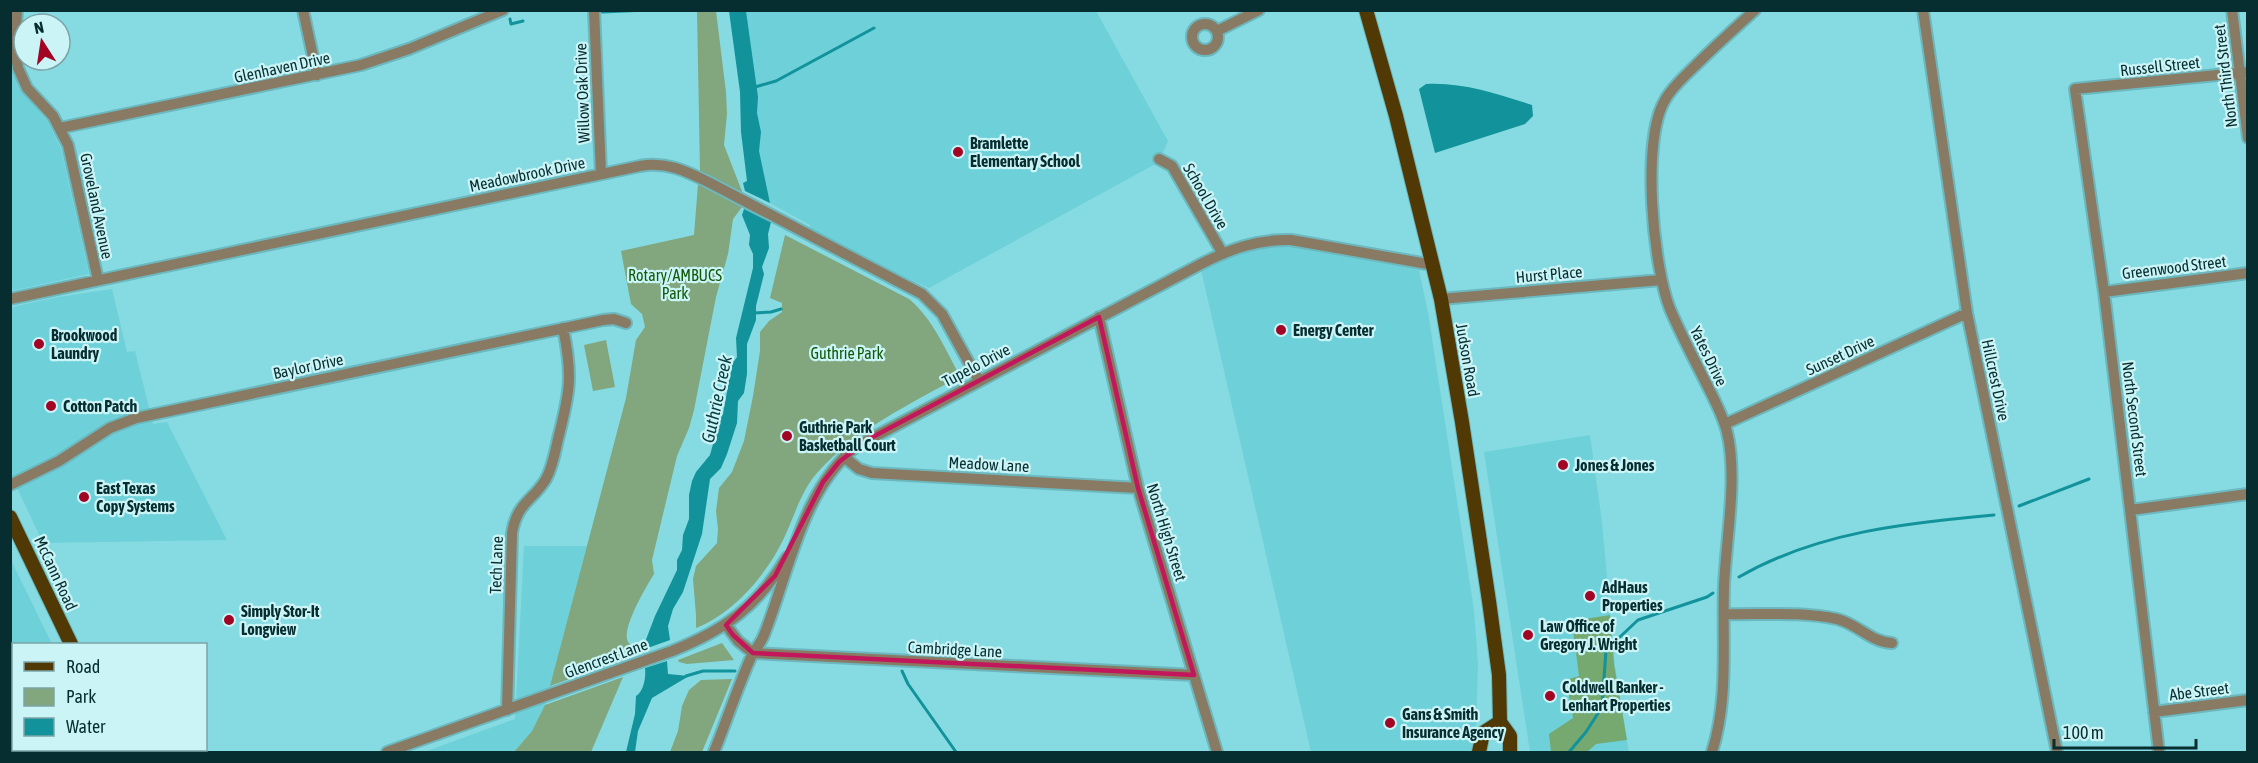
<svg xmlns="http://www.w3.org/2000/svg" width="2258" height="763" font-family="'Asap Condensed',sans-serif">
<rect width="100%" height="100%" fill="#85dbe1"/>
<path fill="#6ed1d9" d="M738 11H1096L1168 141 1159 162 929 288 902 276 810 228V225L759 197Z
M11 66 19 88 48 122 61 149 89 274 11 291Z
M1273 246H1291L1419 270 1428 312 1474 610 1478 664 1476 729 1473 752H1311L1201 270 1240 253Z
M112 289 127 352 135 351 153 424 167 422 227 540 43 543 11 475 10 309 16 306 58 297Z
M1590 435 1602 522 1615 666 1629 752H1530L1484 452Z
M524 546H587L544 710 532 731 514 752H424L515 719Z
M10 558 52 644H14V750H101L102 752H11Z"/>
<path fill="#82a67d" d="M697 11H716L726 92 727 114 724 145 743 194 700 171Z
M698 184 742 207 733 219 728 254 716 297 694 410 689 428 677 456 652 560 654 574C646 587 624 624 627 639 628 643 634 650 636 655L550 686 626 398 636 340 645 327 642 314 631 304 621 251 694 235Z
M785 235 909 299C933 319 945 349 960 376 911 404 856 429 817 473 801 491 794 517 784 538 767 574 734 613 696 628V615L693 579 696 566 717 543 718 529 716 511 719 488 732 472 744 441 753 396 760 351V332L769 321 782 312V303L770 298Z
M606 340 615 387 593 391 584 345Z
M722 643 734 660 687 664 679 662 678 660Z
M623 677 591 752H514L532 731 545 705Z
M732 679 702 752H670L678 731 682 706 689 690 701 680Z"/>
<path fill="#75a96f" d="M1610 615 1614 664 1627 740 1596 744 1587 752H1551L1549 734 1573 718 1566 680 1579 676 1572 621Z"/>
<path fill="#12929a" d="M729 11H746L758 97 757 113 761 132 759 151 770 203 745 191 743 183 747 181 741 132 740 92Z
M1426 84C1463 82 1497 94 1532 105L1533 116 1525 124 1435 153 1419 89Z
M744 209 771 222 768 234 769 248 762 267 764 274 756 306V320L747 344V374L744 393 738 401 737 423 727 454 721 468 710 479 702 534 683 592 673 609 668 626 670 640 642 650 655 616 677 570V560L682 550 683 535 689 519V495L692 481 696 472 710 455 719 422 723 414 732 364 737 357 736 338 753 268V254L749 245 750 235 742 215Z
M667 661 668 674 689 676 652 698 638 731 635 752H626L635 714 636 696C644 691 646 677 645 668Z"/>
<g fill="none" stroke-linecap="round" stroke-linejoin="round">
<path stroke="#12929a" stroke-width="3" d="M602 12 647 10
M510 19 511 24 523 21
M755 87 776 81 874 28
M753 313 771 312 781 309
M2019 506 2089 479
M1739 577C1817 532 1906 523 1994 515
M902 671 908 684 956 752
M686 676 703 671H735
M1569 752 1586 732 1602 707 1606 650 1638 620 1707 597 1713 593"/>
<defs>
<path id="minor" d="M17 10 15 48 18 68 27 88 53 116 68 145 98 280
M303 10 317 75
M594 10 601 174
M1923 10 1967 313 2057 752
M2232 10 2248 138
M1192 37a13 13 0 1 1 26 0a13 13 0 1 1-26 0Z
M1217 31 1259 10
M60 128 361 65 409 49 503 10
M1159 159 1172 166 1223 254
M2104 292 2248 273
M10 299 640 166C668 161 688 172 712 184L922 294 942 314 979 381
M1441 299 1661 280
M1099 317 1138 488 1217 752
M1725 424 1967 313
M844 457 859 469 872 473 1138 488
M10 485 59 461 110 428 136 418 603 320 614 319 626 323
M2131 510 2248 494
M1724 614C1761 615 1801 611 1837 619 1858 624 1870 642 1892 643
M726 625 738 641 753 653 1194 675
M507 710 512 533C517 502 533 501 546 479 553 466 555 452 558 439 570 392 573 376 563 328
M2154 712 2248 700
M10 734 14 733
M387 752 672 651C725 630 758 606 787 557
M714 752C727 720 738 686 752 655 756 648 761 643 764 635 789 573 802 488 857 446L1201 264C1230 249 1258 239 1291 240L1433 265
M1712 752C1729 698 1722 643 1724 586 1726 540 1738 476 1727 432 1723 416 1715 401 1708 387 1695 361 1681 335 1670 309 1653 266 1641 140 1665 100 1672 87 1685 76 1695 66 1714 47 1734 29 1755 10
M2159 752 2104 292 2075 89 2248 72"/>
<path id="major" d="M1366 10 1396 116 1441 299 1462 422 1489 601 1499 675 1500 722 1510 736V752
M10 517 71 644
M121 750 122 752
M1479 752 1483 733 1500 722"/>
</defs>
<use href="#minor" stroke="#6cb8be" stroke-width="14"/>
<use href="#major" stroke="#6cb8be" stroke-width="16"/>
<use href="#minor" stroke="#887a63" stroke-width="10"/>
<use href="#major" stroke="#503904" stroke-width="14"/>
</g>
<path fill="none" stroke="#c2185b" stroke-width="4.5" stroke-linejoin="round" d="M1099 317 1138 488 1194 675 753 653 733 635 726 625 775 576 823 482 839 462 867 440Z"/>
<g fill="#a20424" stroke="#cbf4f7" stroke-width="2">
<circle cx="958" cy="152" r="6"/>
<circle cx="1281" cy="330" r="6"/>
<circle cx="39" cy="344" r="6"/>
<circle cx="51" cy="406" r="6"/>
<circle cx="787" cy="436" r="6"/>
<circle cx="1563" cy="465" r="6"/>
<circle cx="84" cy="497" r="6"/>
<circle cx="1590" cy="596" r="6"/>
<circle cx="229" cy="620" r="6"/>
<circle cx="1528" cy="635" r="6"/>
<circle cx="1550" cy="696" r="6"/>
<circle cx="1390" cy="723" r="6"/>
</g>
<g text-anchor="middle" stroke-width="4.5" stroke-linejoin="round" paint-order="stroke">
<g font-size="16" fill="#062d30" stroke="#cbf4f7">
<text transform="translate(2160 66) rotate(-6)" y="6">Russell Street</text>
<text transform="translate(282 67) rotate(-12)" y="6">Glenhaven Drive</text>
<text transform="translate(2225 76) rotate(-97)" y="6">North Third Street</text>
<text transform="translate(582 93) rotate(-92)" y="6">Willow Oak Drive</text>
<text transform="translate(527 174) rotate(-12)" y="6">Meadowbrook Drive</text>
<text transform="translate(1206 196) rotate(60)" y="6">School Drive</text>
<text transform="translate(97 206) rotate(78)" y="6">Groveland Avenue</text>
<text transform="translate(2174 267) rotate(-7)" y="6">Greenwood Street</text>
<text transform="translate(1549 274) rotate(-5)" y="6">Hurst Place</text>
<text transform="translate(1840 355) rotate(-25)" y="6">Sunset Drive</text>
<text transform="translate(1709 356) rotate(64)" y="6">Yates Drive</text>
<text transform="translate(1468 360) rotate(80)" y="6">Judson Road</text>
<text transform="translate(976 365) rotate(-28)" y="6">Tupelo Drive</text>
<text transform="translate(308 366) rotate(-12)" y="6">Baylor Drive</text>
<text transform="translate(1996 380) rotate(78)" y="6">Hillcrest Drive</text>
<text transform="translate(2135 419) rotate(83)" y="6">North Second Street</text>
<text transform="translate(989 464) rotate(3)" y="6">Meadow Lane</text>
<text transform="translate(1167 532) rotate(73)" y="6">North High Street</text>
<text transform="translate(496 565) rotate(-88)" y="6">Tech Lane</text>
<text transform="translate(56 573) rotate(65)" y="6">McCann Road</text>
<text transform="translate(955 649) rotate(3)" y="6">Cambridge Lane</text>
<text transform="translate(606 658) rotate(-20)" y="6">Glencrest Lane</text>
<text transform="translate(2199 691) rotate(-7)" y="6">Abe Street</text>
</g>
<g font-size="16" font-weight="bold" fill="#062d30" stroke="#cbf4f7" text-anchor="start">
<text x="970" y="149">Bramlette<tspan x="970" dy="18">Elementary School</tspan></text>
<text x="1293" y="336">Energy Center</text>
<text x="51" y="341">Brookwood<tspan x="51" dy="18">Laundry</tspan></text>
<text x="63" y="412">Cotton Patch</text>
<text x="799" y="433">Guthrie Park<tspan x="799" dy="18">Basketball Court</tspan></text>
<text x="1575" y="471">Jones &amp; Jones</text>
<text x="96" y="494">East Texas<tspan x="96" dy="18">Copy Systems</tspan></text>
<text x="1602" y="593">AdHaus<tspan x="1602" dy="18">Properties</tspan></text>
<text x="241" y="617">Simply Stor-It<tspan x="241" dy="18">Longview</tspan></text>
<text x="1540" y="632">Law Office of<tspan x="1540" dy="18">Gregory J. Wright</tspan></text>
<text x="1562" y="693">Coldwell Banker -<tspan x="1562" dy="18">Lenhart Properties</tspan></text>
<text x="1402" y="720">Gans &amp; Smith<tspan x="1402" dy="18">Insurance Agency</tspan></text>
</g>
<g font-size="16" fill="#115908" stroke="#cbf4f7">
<text x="675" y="281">Rotary/AMBUCS<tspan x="675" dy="18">Park</tspan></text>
<text x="847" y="359">Guthrie Park</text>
</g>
<g font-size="18" font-style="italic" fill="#073c40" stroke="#cbf4f7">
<text transform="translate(717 399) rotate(-78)" y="6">Guthrie Creek</text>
</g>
</g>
<rect width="2258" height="763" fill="none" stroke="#062d30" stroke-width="24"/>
<rect x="12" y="643" width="195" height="108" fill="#cbf4f7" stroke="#7ca4a7" stroke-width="1.5"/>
<rect x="24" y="662" width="30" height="9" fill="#503904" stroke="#7ca4a7" stroke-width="1.5"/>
<text x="66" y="673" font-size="18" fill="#062d30">Road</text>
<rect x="24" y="688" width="30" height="18" fill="#82a67d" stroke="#7ca4a7" stroke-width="1.5"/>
<text x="66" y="703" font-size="18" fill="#062d30">Park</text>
<rect x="24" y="718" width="30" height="18" fill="#12929a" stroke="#7ca4a7" stroke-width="1.5"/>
<text x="66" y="733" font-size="18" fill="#062d30">Water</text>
<g transform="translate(42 42) rotate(348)"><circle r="28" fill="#cbf4f7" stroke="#7ca4a7" stroke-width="1.5"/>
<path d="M0-4.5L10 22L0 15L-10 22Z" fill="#a20424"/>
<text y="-9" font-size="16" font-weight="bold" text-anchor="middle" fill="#062d30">N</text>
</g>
<path d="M2054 739v9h142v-9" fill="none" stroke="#062d30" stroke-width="3"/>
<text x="2063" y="739" font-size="18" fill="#062d30" stroke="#cbf4f7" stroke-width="4.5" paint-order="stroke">100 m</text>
</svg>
